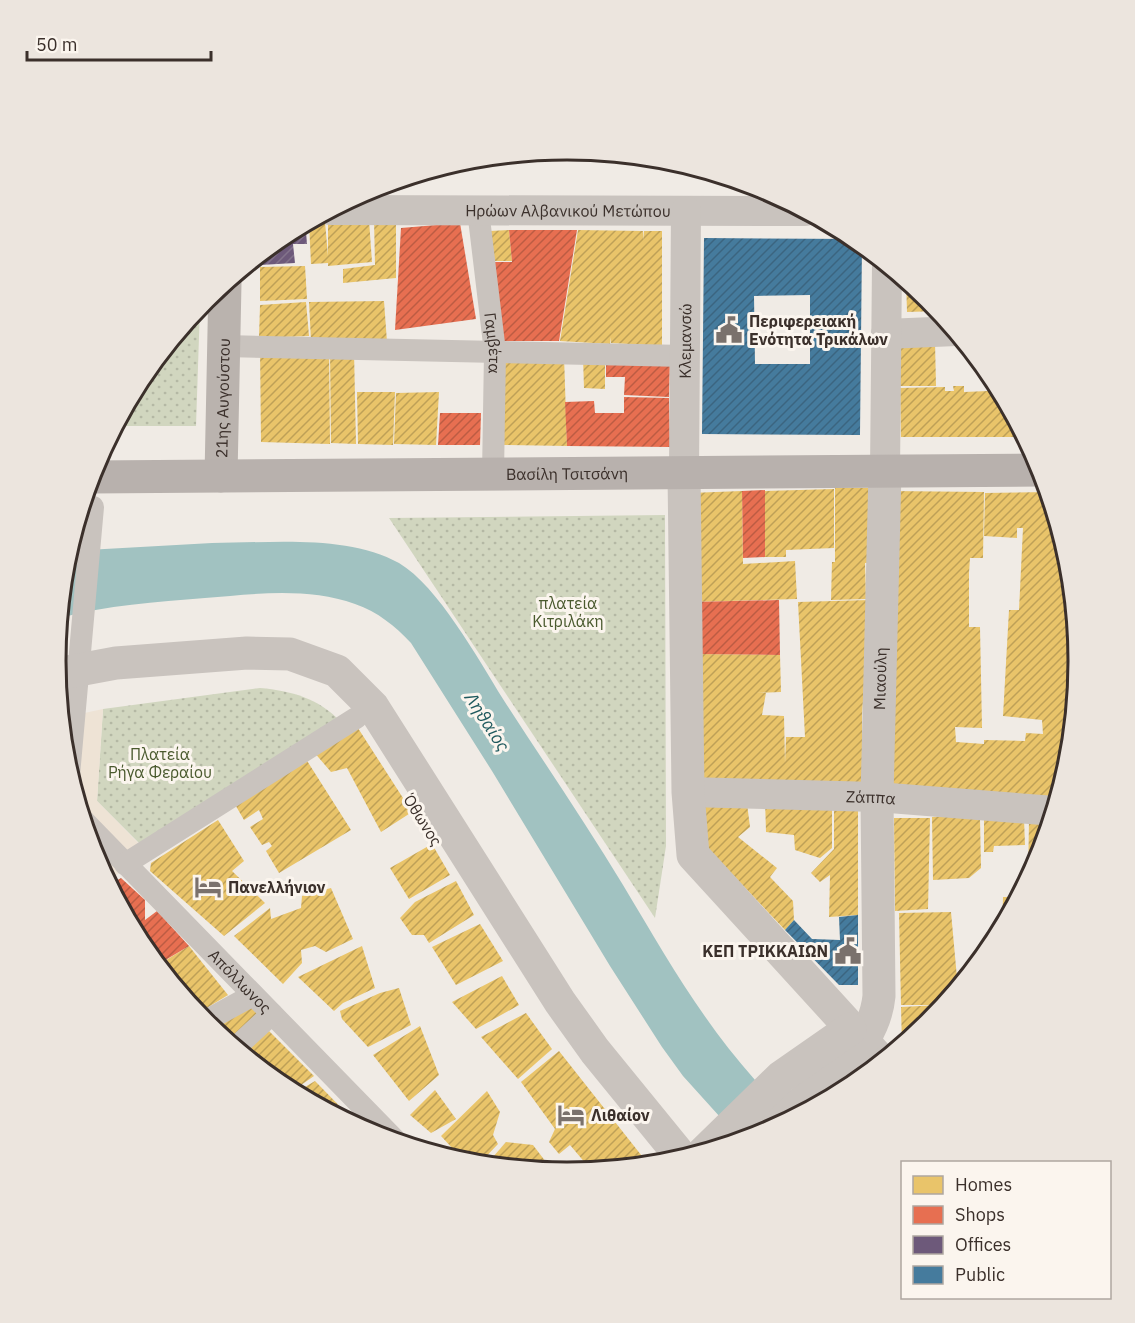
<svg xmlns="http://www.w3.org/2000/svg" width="1135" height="1323" font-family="'IBM Plex Sans',sans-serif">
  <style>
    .park { fill: url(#park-dots) }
    .plaza { fill: #eee3d5 }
    .water { fill: #a1c2c1 }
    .homes { fill: url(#homes-hatch) }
    .shops { fill: url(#shops-hatch) }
    .offices { fill: url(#offices-hatch) }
    .public { fill: url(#public-hatch); fill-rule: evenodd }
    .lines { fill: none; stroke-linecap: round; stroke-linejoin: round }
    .pedestrian { stroke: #c9c3be; stroke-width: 22 }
    .minor { stroke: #c9c3be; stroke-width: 30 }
    .tertiary { stroke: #c9c3be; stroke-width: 33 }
    .secondary { stroke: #bab3ae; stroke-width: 33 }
    .primary { stroke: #b8b1ad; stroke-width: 33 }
    .labels { text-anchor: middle; stroke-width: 6; stroke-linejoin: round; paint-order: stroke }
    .street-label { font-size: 16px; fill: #3b302b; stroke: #fbf5ee }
    .poi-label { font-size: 16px; font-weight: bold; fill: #3b302b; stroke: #fbf5ee; text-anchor: start }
    .park-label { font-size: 16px; fill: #4a5a2e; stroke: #fbf5ee }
    .water-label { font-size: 18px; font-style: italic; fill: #1f5a5e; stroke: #fbf5ee }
    .rim { fill: none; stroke: #3b302b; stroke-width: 3 }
  </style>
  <defs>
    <pattern id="park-dots" width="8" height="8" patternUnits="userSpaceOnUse" patternTransform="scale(1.5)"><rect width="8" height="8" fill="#d1d6bf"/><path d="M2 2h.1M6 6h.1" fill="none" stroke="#b4b8a4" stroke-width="1.8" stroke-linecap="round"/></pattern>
    <pattern id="homes-hatch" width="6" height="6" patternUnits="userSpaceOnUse" patternTransform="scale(1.5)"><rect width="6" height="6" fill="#e9c46a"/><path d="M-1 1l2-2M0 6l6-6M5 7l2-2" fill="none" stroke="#bea057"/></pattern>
    <pattern id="shops-hatch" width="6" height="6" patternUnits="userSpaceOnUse" patternTransform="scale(1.5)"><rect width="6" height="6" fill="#e76f51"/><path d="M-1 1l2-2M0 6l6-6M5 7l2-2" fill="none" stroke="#bc5c43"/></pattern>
    <pattern id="offices-hatch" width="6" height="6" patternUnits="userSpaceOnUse" patternTransform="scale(1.5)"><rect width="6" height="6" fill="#6d597a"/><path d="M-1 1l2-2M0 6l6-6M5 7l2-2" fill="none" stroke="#83738b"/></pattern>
    <pattern id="public-hatch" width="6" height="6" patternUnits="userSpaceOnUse" patternTransform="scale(1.5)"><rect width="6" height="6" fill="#457b9d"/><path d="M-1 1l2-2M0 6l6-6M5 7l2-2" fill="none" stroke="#3b6580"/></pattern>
  </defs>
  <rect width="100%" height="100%" fill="#f0ebe5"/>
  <g class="park">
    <polygon points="200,307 196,426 116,426 142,377"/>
    <polygon points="665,515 666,846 655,918 389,518"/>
    <path d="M 260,688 C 292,691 318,698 341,722 L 143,847 L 97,801 L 103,709 Z"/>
  </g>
  <polygon class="plaza" points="103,709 97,801 149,854 107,881 94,857 65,761 61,718"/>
  <path class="water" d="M 212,543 C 269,543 348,534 399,563 C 438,586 478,659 503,699 C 543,761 585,822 623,885 C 665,955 700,1018 755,1080 L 739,1138 L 683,1076 L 662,1047 L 610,966 L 492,771 L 411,643 C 395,626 378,612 355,604 C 307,587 254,594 205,598 C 156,602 107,605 60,618 L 69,551 Z"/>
  <g class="homes">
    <polygon points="374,219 396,220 396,278 343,283 343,269 375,265"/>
    <polygon points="369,220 372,262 328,266 328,263 311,264 309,223 325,222 328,256 328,222"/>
    <polygon points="509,230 512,261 492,261 490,231"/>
    <polygon points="578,230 643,231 643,240 644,231 662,231 662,346 611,343 611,337 610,344 560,341"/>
    <polygon points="305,266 307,299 260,301 260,267"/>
    <polygon points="906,280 930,300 939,311 907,312"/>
    <polygon points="384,301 387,342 311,341 309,302"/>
    <polygon points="306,302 309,336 259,338 260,305"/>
    <polygon points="935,342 936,386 900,386 899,343"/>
    <polygon points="260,348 329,350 330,444 261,442"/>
    <polygon points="330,350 354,351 356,444 331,443"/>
    <polygon points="502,356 564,356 567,446 502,445"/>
    <polygon points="583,357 605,357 605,389 584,388"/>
    <polygon points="987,370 1025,437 901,437 900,388 945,387 945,391 954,391 953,386 964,386 964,392 988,391"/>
    <polygon points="357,392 395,392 393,445 358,444"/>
    <polygon points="439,392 436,445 394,444 396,393"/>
    <polygon points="835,488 874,488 873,563 865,563 866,599 831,600 832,562 835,562"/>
    <polygon points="834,489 834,548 786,550 786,557 765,557 765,491"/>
    <polygon points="742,491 743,564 795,561 797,599 692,602 690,493"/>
    <polygon points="890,491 984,492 983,558 970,558 969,573 969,627 980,627 982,728 955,727 956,742 984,744 984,740 1025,741 1026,733 1043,734 1042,720 1003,716 1009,610 1019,610 1023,528 1017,528 1017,538 984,536 985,493 1049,492 1070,562 1079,661 1070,762 1059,797 884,788"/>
    <polygon points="870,600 862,715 862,785 699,778 696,654 780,655 781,692 756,693 766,693 762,715 784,716 785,763 786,737 805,737 798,602"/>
    <polygon points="356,725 412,812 381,832 347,768 331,772 313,751"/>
    <polygon points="304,756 351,830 279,873 266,851 272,846 269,842 262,845 250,827 263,819 259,810 244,820 233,801"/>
    <polygon points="699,793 746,796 750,827 738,837 777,868 770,877 793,901 794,920 785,930 700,840"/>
    <polygon points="765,799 832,803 832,848 820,858 795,850 794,835 766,832"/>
    <polygon points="858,802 858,915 829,917 830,875 820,882 811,873 834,849 834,803"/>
    <polygon points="945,816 980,819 981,868 969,878 933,880 932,817"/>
    <polygon points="894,818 930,818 928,909 895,911"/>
    <polygon points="984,819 1024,819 1025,845 994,846 993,852 984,852"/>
    <polygon points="218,820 244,861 232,871 265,903 224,936 150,871 151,863"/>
    <polygon points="1029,820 1052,820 1040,858 1028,881"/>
    <polygon points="432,844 450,875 409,899 390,868"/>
    <polygon points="456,881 474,915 429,943 424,935 412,935 400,918 415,902"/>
    <polygon points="331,888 353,939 326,952 315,946 301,950 302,963 283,984 234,936 270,908 271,919 301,908 302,896"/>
    <polygon points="1003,897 1020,897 1002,929"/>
    <polygon points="951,912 958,989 929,1024 902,1046 901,1007 940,1005 901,1005 899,913"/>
    <polygon points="480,924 503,961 456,985 432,947"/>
    <polygon points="189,946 228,995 197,1014 158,965"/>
    <polygon points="362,946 375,988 343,1003 334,1011 298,977"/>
    <polygon points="502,976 519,1005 476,1029 452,1002"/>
    <polygon points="399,988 411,1025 368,1047 342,1019 340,1011 380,993"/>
    <polygon points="248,1002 262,1018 231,1044 207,1025"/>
    <polygon points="526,1013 552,1049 518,1079 481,1037"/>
    <polygon points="420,1026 439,1075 409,1101 373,1055"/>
    <polygon points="265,1027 314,1076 291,1092 238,1050"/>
    <polygon points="559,1051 649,1165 592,1171 570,1145 559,1154 549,1142 555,1129 521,1082"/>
    <polygon points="315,1081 361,1128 361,1129 304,1099 305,1087"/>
    <polygon points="435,1090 456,1119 431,1133 410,1115"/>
    <polygon points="487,1091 500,1112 493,1135 498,1144 478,1165 467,1164 441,1136"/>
    <polygon points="506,1142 533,1145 552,1170 486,1165"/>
  </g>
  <g class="shops">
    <polygon points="460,223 476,319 395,330 401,228"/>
    <polygon points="509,230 577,230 559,341 500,341 493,262 512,262"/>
    <polygon points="606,357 670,357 669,397 624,395 625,377 606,377"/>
    <polygon points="624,397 669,398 670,447 567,446 565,402 594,401 595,413 624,413"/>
    <polygon points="440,413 481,413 480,445 438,445"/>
    <polygon points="765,490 765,557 743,558 742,491"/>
    <polygon points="779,600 780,655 694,654 692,602"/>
    <polygon points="121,878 145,900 145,920 157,911 189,946 157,965 142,946 109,885"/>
  </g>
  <polygon class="offices" points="306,232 307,244 293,244 295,263 260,265 260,255 283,236"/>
  <g class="public">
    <path d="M 704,238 L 856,239 L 862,244 L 860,435 L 702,434 ZM 810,295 L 810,364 L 755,364 L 754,296 Z"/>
    <polygon points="858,915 858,985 839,985 785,930 794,920 812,939 840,940 839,917"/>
  </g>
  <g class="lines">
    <g class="pedestrian">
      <path id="s1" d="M 478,210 L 495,352 L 493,474"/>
      <polyline points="224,346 685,356"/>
      <polyline points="69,775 93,507"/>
      <path id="s2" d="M 83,820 L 398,1143"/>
      <polyline points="125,864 356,718"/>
      <polyline points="204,1022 253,995"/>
      <polyline points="235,1048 272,1014"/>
    </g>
    <g class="minor">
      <path id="s3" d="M 330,210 L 805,211"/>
      <polyline points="886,334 956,331"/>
      <polyline points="885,471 887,264"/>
      <path id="s4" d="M 684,473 L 686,211"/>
      <path id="s5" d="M 688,792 L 877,797 L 1055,811"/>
    </g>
    <g class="tertiary">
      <polyline points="684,473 688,792 693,855 882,1062"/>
      <polyline points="57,674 116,663 247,653 290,654 337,671 373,707 560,1002 595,1051 683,1159"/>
      <path id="s6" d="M 756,1137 C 802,1100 873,1059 879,996 L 877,797 L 885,471"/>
      <polyline points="703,1153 781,1077 850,1029"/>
    </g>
    <path class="secondary" id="s7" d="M 221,476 L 225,283"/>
    <path class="primary" id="s8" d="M 91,477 L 1042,470"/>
  </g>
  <defs>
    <symbol id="civic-bare" viewBox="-9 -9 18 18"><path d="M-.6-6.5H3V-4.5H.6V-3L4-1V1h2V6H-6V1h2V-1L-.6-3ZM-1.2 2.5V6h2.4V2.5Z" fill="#7a716c" stroke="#fbf5ee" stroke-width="2.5" paint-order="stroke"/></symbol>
    <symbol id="hotel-bare" viewBox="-9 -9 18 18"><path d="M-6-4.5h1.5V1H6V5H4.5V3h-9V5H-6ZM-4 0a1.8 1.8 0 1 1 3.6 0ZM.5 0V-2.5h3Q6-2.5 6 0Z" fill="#7a716c" stroke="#fbf5ee" stroke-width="2.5" paint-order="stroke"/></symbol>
  </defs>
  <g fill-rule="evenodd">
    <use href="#civic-bare" x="710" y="311" width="38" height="38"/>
    <use href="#hotel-bare" x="189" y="868" width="38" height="38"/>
    <use href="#civic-bare" x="829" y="932" width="38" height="38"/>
    <use href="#hotel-bare" x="552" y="1096" width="38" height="38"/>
  </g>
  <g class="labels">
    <g class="street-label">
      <text dy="6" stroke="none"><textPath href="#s3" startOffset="238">Ηρώων Αλβανικού Μετώπου</textPath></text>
      <text dy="6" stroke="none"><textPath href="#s1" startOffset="134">Γαμβέτα</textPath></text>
      <text dy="6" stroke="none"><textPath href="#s4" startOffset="132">Κλεμανσώ</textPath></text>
      <text dy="6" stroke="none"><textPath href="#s7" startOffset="78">21ης Αυγούστου</textPath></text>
      <text dy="6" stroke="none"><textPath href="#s8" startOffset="476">Βασίλη Τσιτσάνη</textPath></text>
      <text dy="6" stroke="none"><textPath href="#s6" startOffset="510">Μιαούλη</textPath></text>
      <text dy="6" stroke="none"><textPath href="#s5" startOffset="183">Ζάππα</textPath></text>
      <text transform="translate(423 820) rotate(58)" y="6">Όθωνος</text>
      <text dy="6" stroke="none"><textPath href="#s2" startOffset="225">Απόλλωνος</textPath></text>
    </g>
    <g class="poi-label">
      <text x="749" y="327">Περιφερειακή<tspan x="749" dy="18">Ενότητα Τρικάλων</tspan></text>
      <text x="228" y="893">Πανελλήνιον</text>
      <text x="828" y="957" text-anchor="end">ΚΕΠ ΤΡΙΚΚΑΙΩΝ</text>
      <text x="591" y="1121">Λιθαίον</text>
    </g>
    <g class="park-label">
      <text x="568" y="609">πλατεία<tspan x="568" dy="18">Κιτριλάκη</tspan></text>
      <text x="160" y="760">Πλατεία<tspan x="160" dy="18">Ρήγα Φεραίου</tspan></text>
    </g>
    <g class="water-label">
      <text transform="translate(487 722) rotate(57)" y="6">Ληθαίος</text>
    </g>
  </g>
  <path d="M0 0H1135V1323H0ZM66 661a501 501 0 1 1 1002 0a501 501 0 1 1-1002 0Z" fill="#ece5de" fill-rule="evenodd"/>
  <path class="rim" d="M66 661a501 501 0 1 1 1002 0a501 501 0 1 1-1002 0Z"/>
  <rect x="901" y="1161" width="210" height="138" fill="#fbf5ee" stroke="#aea6a0" stroke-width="1.5"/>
  <rect x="913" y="1176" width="30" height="18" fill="#e9c46a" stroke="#aea6a0" stroke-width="1.5"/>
  <text x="955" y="1191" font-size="18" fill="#3b302b">Homes</text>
  <rect x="913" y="1206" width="30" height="18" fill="#e76f51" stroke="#aea6a0" stroke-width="1.5"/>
  <text x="955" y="1221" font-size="18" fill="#3b302b">Shops</text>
  <rect x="913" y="1236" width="30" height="18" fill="#6d597a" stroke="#aea6a0" stroke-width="1.5"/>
  <text x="955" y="1251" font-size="18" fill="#3b302b">Offices</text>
  <rect x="913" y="1266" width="30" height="18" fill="#457b9d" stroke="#aea6a0" stroke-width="1.5"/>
  <text x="955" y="1281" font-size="18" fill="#3b302b">Public</text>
  <path d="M27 51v9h184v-9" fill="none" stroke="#3b302b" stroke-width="3"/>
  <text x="36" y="51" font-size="18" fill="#3b302b" stroke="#fbf5ee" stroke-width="4.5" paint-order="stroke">50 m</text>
</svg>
